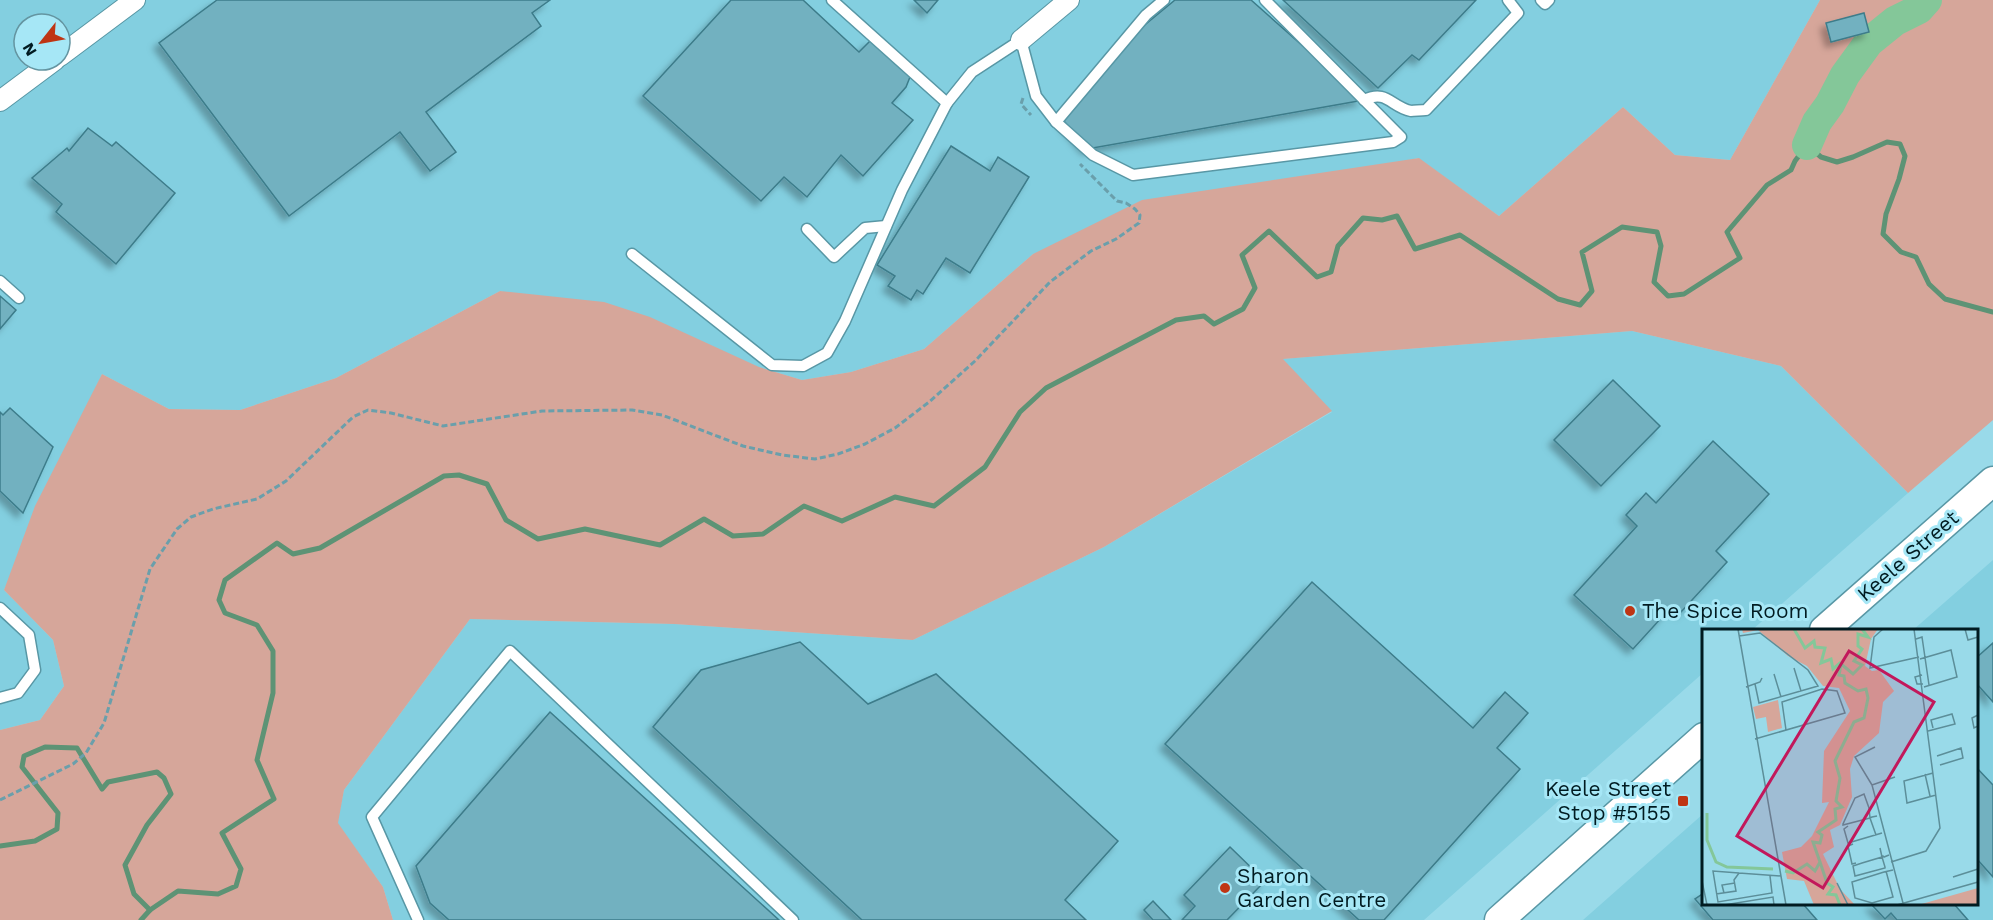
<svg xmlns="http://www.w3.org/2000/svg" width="1993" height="920" font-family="'Work Sans',sans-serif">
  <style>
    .built { fill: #83cfe0; fill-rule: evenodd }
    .green { fill: #d6a69a }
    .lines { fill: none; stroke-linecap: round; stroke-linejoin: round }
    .stream { stroke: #5d9375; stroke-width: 5 }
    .river { stroke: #84c799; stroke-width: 30 }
    .building { fill: #72b1c0; stroke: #3d7c8a; stroke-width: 1.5; filter: url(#shadow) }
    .lane-casing { stroke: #5897a5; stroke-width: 13 }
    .street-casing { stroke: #5897a5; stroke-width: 22 }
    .secondary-casing { stroke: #5897a5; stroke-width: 31 }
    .path { stroke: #6a9fab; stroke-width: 3; stroke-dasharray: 6 3; stroke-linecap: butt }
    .lane { stroke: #fff; stroke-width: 10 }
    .street { stroke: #fff; stroke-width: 20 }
    .secondary { stroke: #fff; stroke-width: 28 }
    .poi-dot { fill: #bf3514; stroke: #a6e7f6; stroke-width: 2 }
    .labels { text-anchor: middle; stroke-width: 6; stroke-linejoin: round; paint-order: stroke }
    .street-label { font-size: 21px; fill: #011b21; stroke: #a6e7f6 }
    .poi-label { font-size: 21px; fill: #011b21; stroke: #a6e7f6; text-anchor: start }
    .inset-river { fill: none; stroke: #84c799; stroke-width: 3 }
    .inset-road { fill: none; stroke: #5c8e99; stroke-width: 1.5 }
    .view { fill: #c2185b; fill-opacity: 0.15; stroke: #c2185b; stroke-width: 3 }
    .inset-edge { fill: none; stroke: #011b21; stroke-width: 3 }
  </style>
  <defs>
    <filter id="shadow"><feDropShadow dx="-5.5" dy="5.5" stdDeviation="3" flood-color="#0004"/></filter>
  </defs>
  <rect width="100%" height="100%" fill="#99dae9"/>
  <g class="built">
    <path d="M 0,0 L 1820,0 L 1730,160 L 1675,155 L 1623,107 L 1499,216 L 1418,158 L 1033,254 L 924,349 L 851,372 L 802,380 L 500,291 L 336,378 L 240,410 L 169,409 L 102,374 L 4,590 L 53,640 L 64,686 L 40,720 L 0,730 ZM 24,24 L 60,24 L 60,60 L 24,60 Z"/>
    <polygon points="1632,331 1781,366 1908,493 1752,630 1704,630 1703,673 1424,920 393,920 383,887 337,823 344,790 470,619 674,624 913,640 1104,547 1332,412 1282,359"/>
    <polygon points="1993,560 1993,920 1583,920 1703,814 1704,904 1976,904 1976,630 1913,630"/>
  </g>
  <polygon class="green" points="1820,0 1993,0 1993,420 1908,493 1781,366 1632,331 1283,359 1332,411 1104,547 913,640 674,624 470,619 344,790 338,823 383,887 393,920 0,920 0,730 40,720 64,686 53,640 4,590 35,506 102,374 169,409 240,410 336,378 500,291 604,302 650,317 759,367 802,380 851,372 924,349 1033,254 1142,200 1419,158 1499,216 1623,107 1675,155 1730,160"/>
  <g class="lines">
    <g class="stream">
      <polyline points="0,846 35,841 57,829 58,813 22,767 24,756 45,747 77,748 102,789 108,782 157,772 164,778 171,794 147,825 125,865 134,894 150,910"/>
      <polyline points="141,920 150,910 178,891 218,894 236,886 241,869 222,833 274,799 257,760 273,693 273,651 257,625 225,613 219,600 225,580 277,543 293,554 320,548 444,476 459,475 487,484 506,520 538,539 585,529 660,545 704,519 733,536 763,534 804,506 842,521 895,497 934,506 985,467 1020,412 1046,388 1176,320 1204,316 1214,324 1243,309 1255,288 1242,255 1269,231 1317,277 1331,272 1338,246 1363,218 1382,220 1397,216 1415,249 1460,235 1558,299 1580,305 1592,291 1582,252 1622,227 1657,232 1661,246 1654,282 1668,296 1684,294 1740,258 1727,232 1767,185 1791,170 1795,161 1807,145 1821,157 1837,162 1853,157 1887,142 1900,144 1905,156 1899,179 1886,214 1883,234 1901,252 1916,257 1929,284 1945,299 1993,312"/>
    </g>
    <polyline class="river" points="1807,145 1817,122 1830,104 1845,75 1869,42 1895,21 1919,9 1927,0"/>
  </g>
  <g class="building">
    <polygon points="217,0 550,0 532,13 541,26 426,112 456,152 430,171 400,132 289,216 159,43"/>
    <polygon points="731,0 803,0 859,52 871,40 910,77 906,87 892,103 913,120 863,176 841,155 807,197 784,177 761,201 643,96"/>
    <polygon points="914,0 938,0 927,13"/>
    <polygon points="1175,0 1251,0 1364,100 1087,149 1063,120 1135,33"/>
    <polygon points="1283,0 1476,0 1419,60 1412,55 1378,88"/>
    <polygon points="1864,13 1869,32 1831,42 1826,23"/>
    <polygon points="88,128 112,146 116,142 175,193 116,264 56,212 62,204 32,178 67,148 69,151"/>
    <polygon points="951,146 990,171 998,157 1029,177 970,273 946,258 923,294 917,290 911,300 888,286 895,276 877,265"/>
    <polygon points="0,296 16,310 0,329"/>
    <polygon points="1613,380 1660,426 1601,486 1554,440"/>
    <polygon points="10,408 53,447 23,513 0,491 0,412 3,415"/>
    <polygon points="1713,441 1769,494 1716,551 1727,562 1681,612 1673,605 1633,649 1574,595 1637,526 1626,515 1646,493 1656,503"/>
    <polygon points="1312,582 1473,728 1505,692 1528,713 1497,748 1520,769 1384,920 1359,920 1165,744"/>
    <polygon points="800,642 868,704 936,674 1118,841 1065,900 1086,920 862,920 653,727 701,670"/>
    <polygon points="1993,643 1993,702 1976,683 1976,658"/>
    <polygon points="550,712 779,920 449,920 430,903 416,866"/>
    <polygon points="1976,767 1993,785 1993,877 1976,858"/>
    <polygon points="1230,847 1265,881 1227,920 1182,920 1195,906 1184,895"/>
    <polygon points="1704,893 1704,904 1803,904 1817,920 1713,920 1695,899"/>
    <polygon points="1153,901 1171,920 1153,920 1144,910"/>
    <polygon points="1871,904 1954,904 1968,920 1897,920 1891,913 1885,919"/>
  </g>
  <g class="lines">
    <defs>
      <g id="lane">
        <polyline points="832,0 947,103 972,72 1021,40 1036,96 1056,122"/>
        <polyline points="1164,0 1146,15 1056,122 1093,155 1133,175 1393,142 1401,137 1265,0"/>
        <polyline points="1541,0 1545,4 1549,0"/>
        <path d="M 1364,100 C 1387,89 1391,107 1411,111 C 1415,111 1421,110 1426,110 L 1518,13 L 1508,0"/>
        <polyline points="807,229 834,257 865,228 886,226"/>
        <polyline points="632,254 772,365 803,366 827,353 845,321 902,190 947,103"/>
        <polyline points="0,281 19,298"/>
        <polyline points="0,608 29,635 35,670 18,693 0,698"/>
        <polyline points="418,920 372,817 510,651 793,920"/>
      </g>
      <g id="street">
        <polyline points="1021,40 1069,0"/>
        <polyline points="60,56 135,0"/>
        <polyline points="0,101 55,60"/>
      </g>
      <g id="secondary">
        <polyline points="1824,630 1993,481"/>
        <polyline points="1499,920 1704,737"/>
      </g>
    </defs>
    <use href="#lane" class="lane-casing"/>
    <use href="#street" class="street-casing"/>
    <use href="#secondary" class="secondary-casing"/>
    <g class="path">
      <polyline points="1023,98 1021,104 1031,115"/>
      <polyline points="0,800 73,764 86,753 104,723 150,569 177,529 191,517 213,509 257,499 286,481 353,417 368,410 391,413 443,426 542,411 632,410 662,415 743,446 782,455 815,459 838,454 865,444 895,428 929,402 975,361 1050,282 1091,251 1116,239 1139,223 1140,215 1135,209 1126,203 1117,201 1080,164"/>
    </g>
    <use href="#lane" class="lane"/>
    <use href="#street" class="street"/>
    <use href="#secondary" class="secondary"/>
  </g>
  <g class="poi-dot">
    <circle cx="1630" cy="611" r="6"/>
    <rect x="1677" y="795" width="12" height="12" rx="3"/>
    <circle cx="1225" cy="888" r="6"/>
  </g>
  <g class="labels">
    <g class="street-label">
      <text transform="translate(1908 556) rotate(-41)" y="7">Keele Street</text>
    </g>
    <g class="poi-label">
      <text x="1642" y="618">The Spice Room</text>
      <text x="1671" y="796" text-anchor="end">Keele Street<tspan x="1671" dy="24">Stop #5155</tspan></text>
      <text x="1237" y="883">Sharon<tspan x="1237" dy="24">Garden Centre</tspan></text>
    </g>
  </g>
  <g transform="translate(1702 629)">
    <rect width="276" height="276" fill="#99dae9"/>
    <path d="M 40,0 L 176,0 L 169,10 L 163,37 L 170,42 L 177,41 L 192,62 L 181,73 L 177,104 L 152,127 L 148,140 L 150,168 L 138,196 L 128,201 L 132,218 L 121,225 L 138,260 L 153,276 L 112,276 L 102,252 L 85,250 L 80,223 L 99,218 L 110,207 L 127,173 L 120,174 L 122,122 L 148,82 L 137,59 L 121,57 L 105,37 L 86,27 L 56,1 L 41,4 ZM 76,71 L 80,99 L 66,103 L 64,88 L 54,90 L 51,78 ZM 276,259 L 276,276 L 216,276 Z" fill="#d6a69a"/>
    <path class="inset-river" d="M 92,0 L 103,19 L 112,12 L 113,18 L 123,19 L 119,34 L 129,30 L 131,40 L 138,34 L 151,45 L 160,36 L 152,32 L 160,20 L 156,17 L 156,5 L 166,8 L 160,0M 5,184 L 5,211 L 14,233 L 25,238 L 71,240M 118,233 L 125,254 L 131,258 L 126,265 L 134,266 L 138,276M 83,242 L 91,244 L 105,235 L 113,242 L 118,233 L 111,213 L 118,214 L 120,206 L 116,203 L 134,191 L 133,180 L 140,178 L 134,172 L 138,149 L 133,132 L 152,93 L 162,89 L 166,69 L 164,60 L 156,62 L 143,54 L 142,47 L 137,46 L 139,36"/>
    <path class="inset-road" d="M 36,0 L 84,276M 181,0 L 172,8 L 168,39 L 217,28M 263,0 L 266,11 L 276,8M 37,7 L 58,4 L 106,41 L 116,57 L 57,74 L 53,55M 214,10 L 220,8 L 227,56M 218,30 L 249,21 L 255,48 L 222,58M 92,39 L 99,62M 72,45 L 79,68M 220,46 L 213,48 L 215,55 L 221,55M 44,58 L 58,53 L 60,49M 276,86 L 270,89 L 272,99 L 276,97M 226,102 L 253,95 L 250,85 L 229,91 L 231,99M 53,110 L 143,84 L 135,62 L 120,60 L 80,73 L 84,101M 235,127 L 259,119 L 261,129 L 238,136M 231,144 L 202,152 L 205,174 L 234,166M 223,145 L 228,167M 193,148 L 170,156 L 201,274M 170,156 L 153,128 L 173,118M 146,197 L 142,200 L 146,214 L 180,204M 174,206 L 168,189 L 167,179 L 162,165 L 153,169 L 141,195 L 141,196 L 168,189 L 170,188 L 175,187M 151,215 L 146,217 L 150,235 L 154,234M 178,219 L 180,228 L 183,238 L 183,239 L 153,247 L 151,237 L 160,234 L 180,228 L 181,227 L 182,228 L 187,226M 189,233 L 224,222 L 238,199 L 212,0M 184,242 L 191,268 L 170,274 L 153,269 L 150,253 L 182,243 L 191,241M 37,244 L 11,242 L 16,273 L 70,264 L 68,247M 251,248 L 276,240M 0,252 L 5,276M 135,254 L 146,276M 22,264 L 20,256 L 33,254M 14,265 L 34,262 L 32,251 L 37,244 L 79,247M 22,276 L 71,268 L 72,276M 195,276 L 276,253"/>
    <path class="view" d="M 147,22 L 232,73 L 121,259 L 35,207 Z"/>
    <rect width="276" height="276" class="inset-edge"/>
  </g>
  <g transform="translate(42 42) rotate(239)"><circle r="28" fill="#a6e7f6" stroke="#6495a1" stroke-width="1.5"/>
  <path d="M0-4.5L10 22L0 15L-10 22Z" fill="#bf3514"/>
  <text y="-9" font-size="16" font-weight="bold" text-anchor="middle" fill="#011b21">N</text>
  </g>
</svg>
